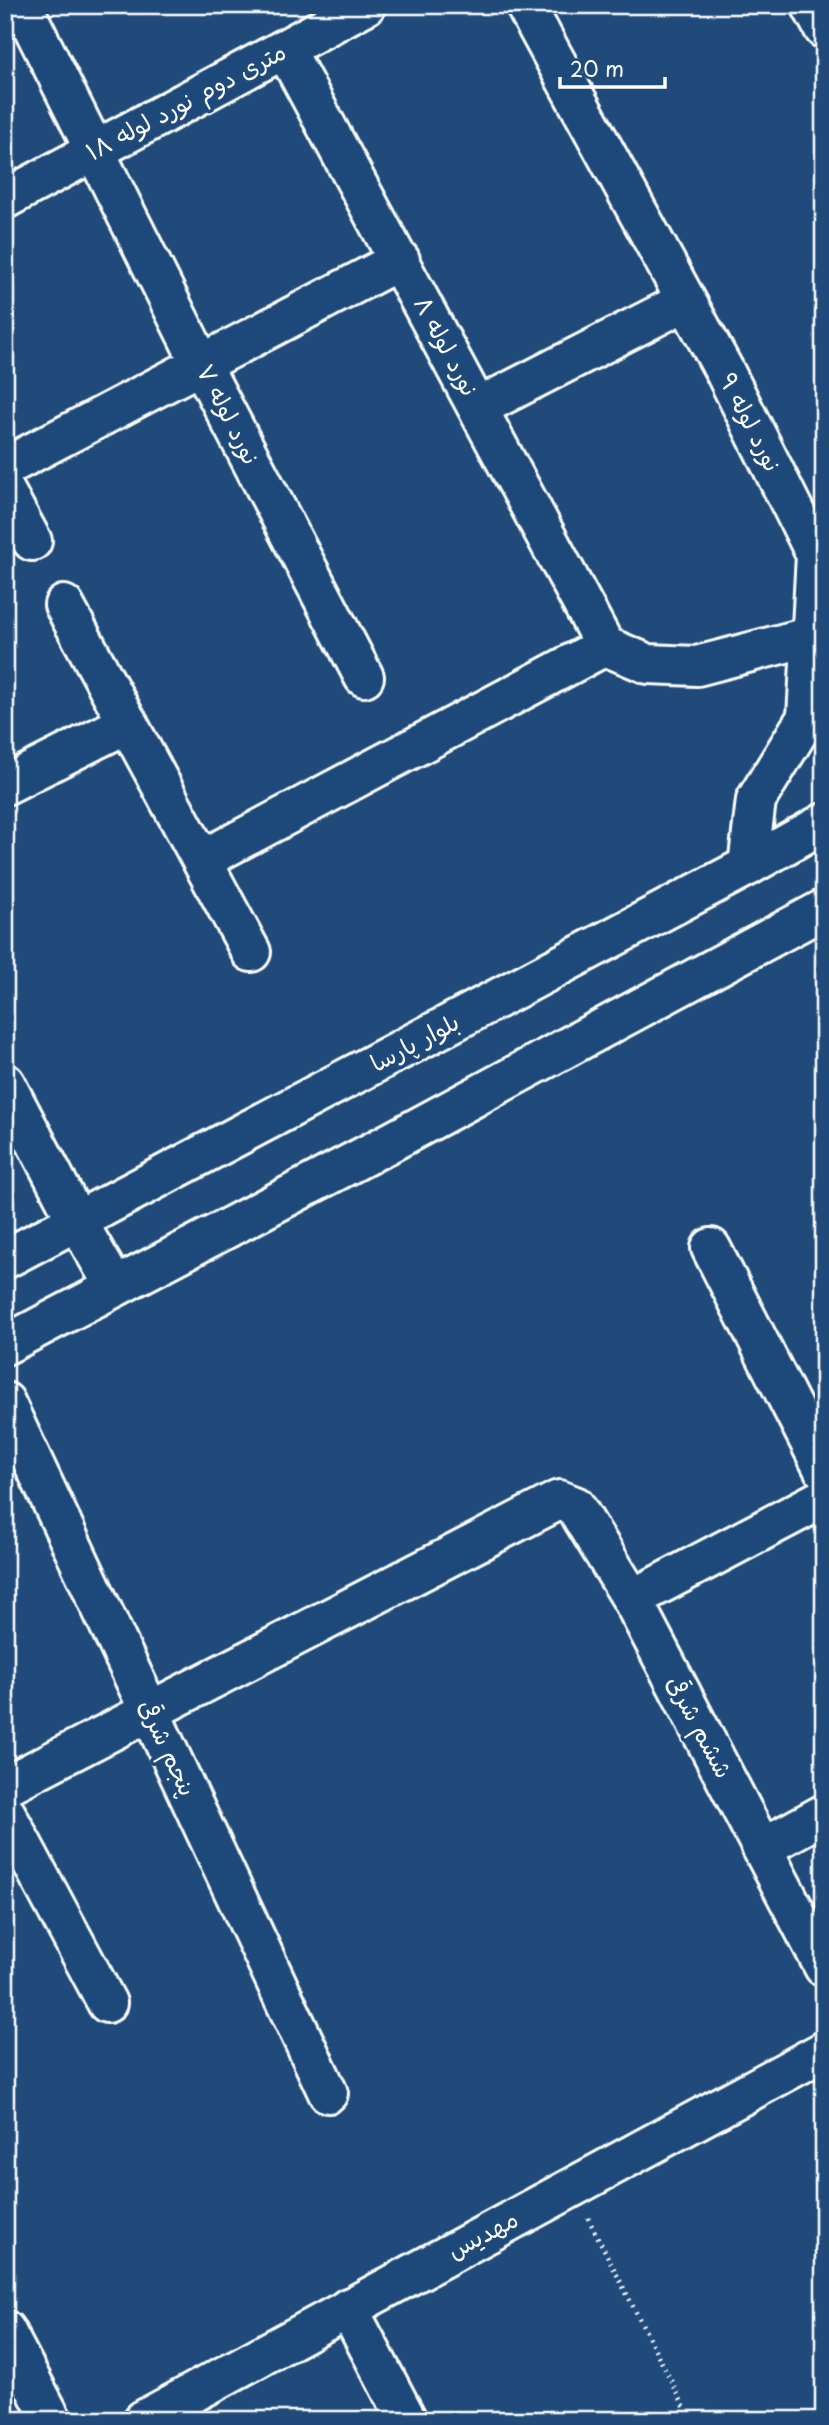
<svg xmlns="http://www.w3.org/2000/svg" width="829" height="2425" font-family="'Playpen Sans','Playpen Sans Arabic',sans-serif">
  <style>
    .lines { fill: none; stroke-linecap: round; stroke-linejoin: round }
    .minor-casing { stroke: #fff; stroke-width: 44 }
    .path { stroke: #fff; stroke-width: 4.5; stroke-dasharray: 2 5; stroke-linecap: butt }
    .minor { stroke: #1f4a7a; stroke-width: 38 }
    .labels { text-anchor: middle; stroke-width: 7; stroke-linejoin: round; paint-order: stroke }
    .street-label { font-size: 24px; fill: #fff; stroke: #1f4a7a }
  </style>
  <rect width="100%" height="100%" fill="#1f4a7a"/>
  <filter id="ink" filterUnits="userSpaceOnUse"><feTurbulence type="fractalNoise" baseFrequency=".0143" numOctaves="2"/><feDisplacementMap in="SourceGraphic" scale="14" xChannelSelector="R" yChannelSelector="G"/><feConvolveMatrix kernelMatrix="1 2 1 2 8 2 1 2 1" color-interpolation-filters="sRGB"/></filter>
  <g filter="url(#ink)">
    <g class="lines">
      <defs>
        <g id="minor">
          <polyline points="22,5 201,364 364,677"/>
          <polyline points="525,5 725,372 816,555 807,717 756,800 748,866"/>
          <polyline points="811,5 824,29"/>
          <polyline points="285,49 605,646"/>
          <polyline points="5,199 366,5"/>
          <polyline points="479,407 686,301"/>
          <polyline points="5,467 400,260"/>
          <polyline points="5,491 32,541"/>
          <polyline points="64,605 251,952"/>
          <polyline points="605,646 648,664 697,666 812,636"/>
          <polyline points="5,785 128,723"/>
          <polyline points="202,860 605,646"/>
          <polyline points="5,1083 77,1221 115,1287"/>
          <polyline points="711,1248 824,1470"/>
          <polyline points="5,1259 748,866 824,823"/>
          <polyline points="5,1345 378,1149 824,909"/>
          <polyline points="5,1402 328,2093"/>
          <polyline points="632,1599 824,1498"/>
          <polyline points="5,1786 559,1500 575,1506 632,1599 824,1967"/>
          <polyline points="5,1812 107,2003"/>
          <polyline points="762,1848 824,1814"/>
          <polyline points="348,2308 407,2420"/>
          <polyline points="5,2330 52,2420"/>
          <polyline points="143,2420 824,2051"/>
        </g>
      </defs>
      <use href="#minor" class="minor-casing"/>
      <polyline class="path" points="588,2218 691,2420"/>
      <use href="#minor" class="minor"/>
    </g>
  </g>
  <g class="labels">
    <g class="street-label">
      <text transform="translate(186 102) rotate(-28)" y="8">۱۸ متری دوم نورد لوله</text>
      <text transform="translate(446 347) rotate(62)" y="8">۸ نورد لوله</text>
      <text transform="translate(228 415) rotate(63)" y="8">۷ نورد لوله</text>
      <text transform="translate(750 423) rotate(63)" y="8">۹ نورد لوله</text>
      <text transform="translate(415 1043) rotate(-28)" y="8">بلوار پارسا</text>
      <text transform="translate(699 1727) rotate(62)" y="8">ششم شرقی</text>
      <text transform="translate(167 1748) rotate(65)" y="8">پنجم شرقی</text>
      <text transform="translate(483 2235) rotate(-28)" y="8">مهدیس</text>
    </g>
  </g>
  <rect width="829" height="2425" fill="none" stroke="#1f4a7a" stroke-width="28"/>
  <rect x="14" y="14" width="801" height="2397" fill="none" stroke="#fff" stroke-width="2.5" filter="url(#ink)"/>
  <path d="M560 77v10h105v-10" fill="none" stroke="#ffffff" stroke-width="3.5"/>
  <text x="570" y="77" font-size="21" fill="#ffffff" stroke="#1f4a7a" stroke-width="5" paint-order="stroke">20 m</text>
</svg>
